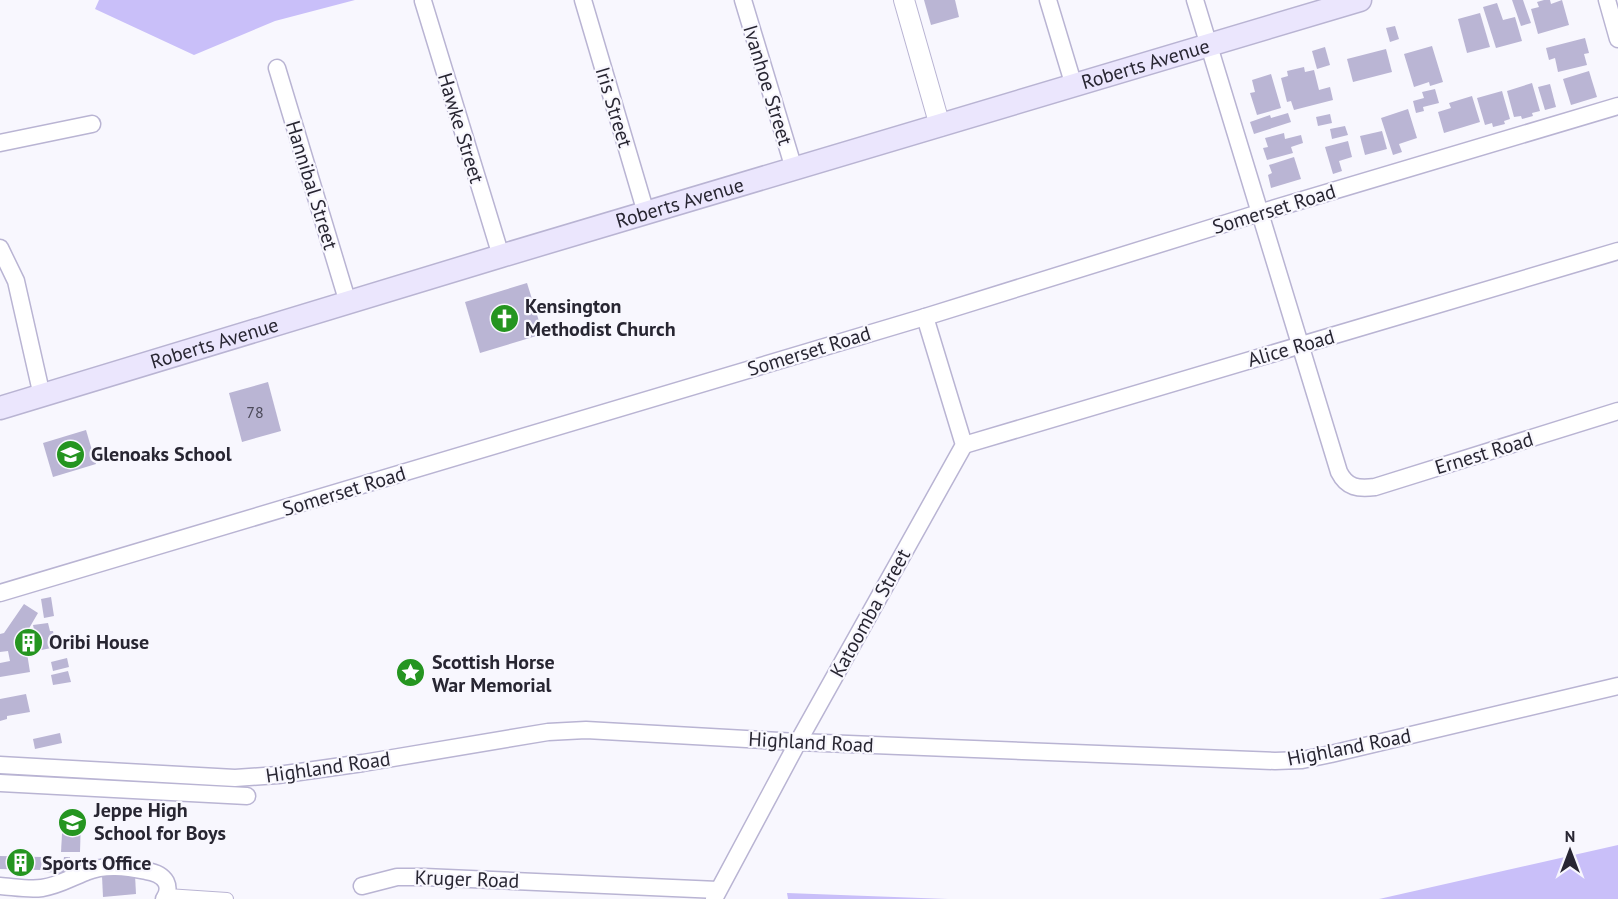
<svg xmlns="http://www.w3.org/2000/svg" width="1618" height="899" font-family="'PT Sans',sans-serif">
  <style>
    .green { fill: #c9bff9 }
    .building { fill: #bab5d4 }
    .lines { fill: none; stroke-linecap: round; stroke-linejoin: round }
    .pedestrian-casing { stroke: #b9b4d3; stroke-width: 14 }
    .minor-casing { stroke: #b9b4d3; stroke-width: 19 }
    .tertiary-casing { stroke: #b9b4d3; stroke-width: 22 }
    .secondary-casing { stroke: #b9b4d3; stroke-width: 25 }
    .pedestrian { stroke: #fff; stroke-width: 12 }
    .minor { stroke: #fff; stroke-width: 16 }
    .tertiary { stroke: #fff; stroke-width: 20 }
    .secondary { stroke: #ebe6fd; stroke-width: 22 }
    .labels { text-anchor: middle; stroke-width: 4.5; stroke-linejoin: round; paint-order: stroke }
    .number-label { font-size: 16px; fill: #4c4a5a }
    .street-label { font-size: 20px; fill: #282632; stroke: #f8f7fe }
    .poi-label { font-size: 20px; font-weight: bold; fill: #282632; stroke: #f8f7fe; text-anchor: start }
  </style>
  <rect width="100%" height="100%" fill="#f8f7fe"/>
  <g class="green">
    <polygon points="99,0 355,0 275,21 194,55 95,9"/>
    <polygon points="1618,845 1618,899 1379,899"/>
    <polygon points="787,893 948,899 788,899"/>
  </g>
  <g class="building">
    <polygon points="924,0 955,0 959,17 931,25"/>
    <polygon points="1512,0 1523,0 1531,23 1521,26"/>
    <polygon points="1544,0 1550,0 1551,4 1562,0 1569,25 1538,34 1531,9 1539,7 1537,2"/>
    <polygon points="1497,3 1503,20 1515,17 1522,41 1496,48 1483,7"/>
    <polygon points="1480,13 1490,47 1467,53 1458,19"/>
    <polygon points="1395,26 1399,39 1390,42 1386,28"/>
    <polygon points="1585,38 1589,53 1584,54 1587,65 1558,72 1555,58 1549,60 1546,48"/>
    <polygon points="1432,46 1443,82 1430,86 1429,82 1414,87 1404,54"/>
    <polygon points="1325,47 1330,65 1317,69 1312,51"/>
    <polygon points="1386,49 1392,72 1353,82 1347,59"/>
    <polygon points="1304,67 1305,72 1314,70 1319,90 1330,87 1333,100 1294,110 1291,101 1287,102 1281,78 1288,76 1287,71"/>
    <polygon points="1589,71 1597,97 1571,105 1563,79"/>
    <polygon points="1271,74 1281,108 1257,115 1250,93 1255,92 1252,80"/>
    <polygon points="1532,83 1540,111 1532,113 1533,116 1522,119 1521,116 1514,117 1507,91"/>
    <polygon points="1550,84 1556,107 1545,110 1538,87"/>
    <polygon points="1435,89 1439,103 1423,107 1424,111 1416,113 1413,101 1424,98 1422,92"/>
    <polygon points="1502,91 1510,119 1504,121 1505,124 1493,127 1492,123 1485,125 1477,98"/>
    <polygon points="1472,96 1480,122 1444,133 1438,112 1451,108 1449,103"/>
    <polygon points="1408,109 1417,138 1399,144 1402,152 1393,155 1381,118"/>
    <polygon points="1288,113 1291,122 1254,134 1250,122 1270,115 1271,118"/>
    <polygon points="1330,114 1332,123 1318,126 1316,117"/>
    <polygon points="1345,126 1348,135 1332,139 1330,129"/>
    <polygon points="1382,131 1387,149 1365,155 1360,136"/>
    <polygon points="1284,133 1285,139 1301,135 1303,143 1291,147 1293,153 1267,160 1263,148 1268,147 1265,138"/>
    <polygon points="1348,141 1352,157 1339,161 1342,171 1333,174 1325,147"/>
    <polygon points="1294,157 1301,179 1271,188 1268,175 1272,173 1269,165"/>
    <polygon points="527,283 543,334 480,353 465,302"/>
    <polygon points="268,382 281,431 242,442 229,393"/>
    <polygon points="86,430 96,464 53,477 43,443"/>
    <polygon points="51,597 54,616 44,618 41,599"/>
    <polygon points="24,604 38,613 24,637 35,634 33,625 48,623 50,631 53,631 56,647 27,653 30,672 0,677 0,663 10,661 8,651 0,652 0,634 4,633"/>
    <polygon points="67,658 69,667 53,671 51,662"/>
    <polygon points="68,671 71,682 53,685 51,675"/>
    <polygon points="26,694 30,712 7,716 7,719 0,721 0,699"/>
    <polygon points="60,733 62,743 35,749 33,739"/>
    <polygon points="63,816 81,817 80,852 61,852"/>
    <polygon points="0,856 42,857 41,870 0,869"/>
    <polygon points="64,857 70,857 69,873 43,872 44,863 63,864"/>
    <polygon points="135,875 136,894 103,897 102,876"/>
  </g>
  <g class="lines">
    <defs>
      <polyline id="pedestrian" points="167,895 227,899"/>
      <g id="minor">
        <polyline points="583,0 646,213"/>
        <polyline points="743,0 794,169"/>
        <polyline points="1048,0 1074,86"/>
        <path d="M 1195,0 L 1339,472 C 1347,488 1358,489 1375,487 L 1618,411"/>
        <polyline points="1607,0 1618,39"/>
        <polyline points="423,1 501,256"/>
        <polyline points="277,68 348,303"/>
        <polyline points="0,143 92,124"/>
        <polyline points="0,248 16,281 42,396"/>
        <polyline points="964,445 1618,251"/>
        <polyline points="0,593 925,317 1259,213 1618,106"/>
        <polyline points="0,765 235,778 278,775 363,763 548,732 586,730 798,742 1275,761 1302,760 1331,754 1618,686"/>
        <polyline points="0,783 247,796"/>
        <path d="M 0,886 C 14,887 29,890 42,888 C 60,885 70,878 86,872 C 105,864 126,867 146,871 C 153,872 162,875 166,882 C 169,888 167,895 164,899"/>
        <polyline points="362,886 397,877 424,877 718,890"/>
        <polyline points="714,899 798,742 964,445 925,317"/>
      </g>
      <polyline id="tertiary" points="904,0 940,126"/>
      <g id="secondary">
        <path id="s1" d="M 0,408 L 501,256 L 1360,0"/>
      </g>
    </defs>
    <use href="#pedestrian" class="pedestrian-casing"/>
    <use href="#minor" class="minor-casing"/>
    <use href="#tertiary" class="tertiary-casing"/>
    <use href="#secondary" class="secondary-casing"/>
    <use href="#pedestrian" class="pedestrian"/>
    <use href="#minor" class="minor"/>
    <use href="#tertiary" class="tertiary"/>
    <use href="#secondary" class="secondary"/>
  </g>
  <defs>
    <symbol id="church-disc" viewBox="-11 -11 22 22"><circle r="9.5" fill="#259520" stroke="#f8f7fe"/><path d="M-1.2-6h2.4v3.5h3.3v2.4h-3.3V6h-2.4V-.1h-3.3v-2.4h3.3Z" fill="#fff"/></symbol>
    <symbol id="school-disc" viewBox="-11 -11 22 22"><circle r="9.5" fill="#259520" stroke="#f8f7fe"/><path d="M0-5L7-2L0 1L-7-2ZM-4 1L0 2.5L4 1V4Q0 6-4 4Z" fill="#fff"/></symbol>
    <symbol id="building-disc" viewBox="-11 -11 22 22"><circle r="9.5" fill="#259520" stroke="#f8f7fe"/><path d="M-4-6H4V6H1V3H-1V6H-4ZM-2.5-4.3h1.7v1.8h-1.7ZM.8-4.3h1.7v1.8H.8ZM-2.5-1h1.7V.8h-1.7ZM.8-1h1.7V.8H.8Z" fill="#fff"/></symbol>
    <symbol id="sight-disc" viewBox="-11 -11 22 22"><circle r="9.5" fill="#259520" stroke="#f8f7fe"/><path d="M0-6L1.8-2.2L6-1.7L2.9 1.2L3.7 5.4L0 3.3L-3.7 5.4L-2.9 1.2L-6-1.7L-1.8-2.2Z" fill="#fff"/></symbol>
  </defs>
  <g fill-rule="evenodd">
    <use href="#church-disc" x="488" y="302" width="33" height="33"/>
    <use href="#school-disc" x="54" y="438" width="33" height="33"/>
    <use href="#building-disc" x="12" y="626" width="33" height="33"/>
    <use href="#sight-disc" x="394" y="656" width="33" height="33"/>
    <use href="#school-disc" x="56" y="806" width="33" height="33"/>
    <use href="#building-disc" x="4" y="846" width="33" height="33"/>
  </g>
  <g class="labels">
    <g class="number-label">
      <text x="255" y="418">78</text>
    </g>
    <g class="street-label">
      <text dy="7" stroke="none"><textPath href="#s1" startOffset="1196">Roberts Avenue</textPath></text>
      <text transform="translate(768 85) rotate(73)" y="7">Ivanhoe Street</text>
      <text transform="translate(614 107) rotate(73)" y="7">Iris Street</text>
      <text transform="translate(461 128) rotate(73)" y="7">Hawke Street</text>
      <text transform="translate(312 185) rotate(73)" y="7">Hannibal Street</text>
      <text dy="7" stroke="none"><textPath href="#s1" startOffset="710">Roberts Avenue</textPath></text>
      <text transform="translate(1274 209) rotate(-17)" y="7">Somerset Road</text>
      <text dy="7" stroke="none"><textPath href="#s1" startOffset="224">Roberts Avenue</textPath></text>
      <text transform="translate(1291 348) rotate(-16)" y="7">Alice Road</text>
      <text transform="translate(809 351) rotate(-17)" y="7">Somerset Road</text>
      <text transform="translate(1484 453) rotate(-17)" y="7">Ernest Road</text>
      <text transform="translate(344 491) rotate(-17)" y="7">Somerset Road</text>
      <text transform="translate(870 613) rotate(-61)" y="7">Katoomba Street</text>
      <text transform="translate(811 742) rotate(3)" y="7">Highland Road</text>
      <text transform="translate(1349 747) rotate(-11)" y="7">Highland Road</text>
      <text transform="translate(328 767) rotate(-8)" y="7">Highland Road</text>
      <text transform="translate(467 879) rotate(2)" y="7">Kruger Road</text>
    </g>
    <g class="poi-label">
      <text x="525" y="313">Kensington<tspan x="525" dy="23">Methodist Church</tspan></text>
      <text x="91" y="461">Glenoaks School</text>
      <text x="49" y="649">Oribi House</text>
      <text x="432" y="669">Scottish Horse<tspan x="432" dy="23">War Memorial</tspan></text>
      <text x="94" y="817">Jeppe High<tspan x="94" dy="23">School for Boys</tspan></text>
      <text x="42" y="870">Sports Office</text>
    </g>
  </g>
  <g transform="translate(1570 851)" stroke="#f8f7fe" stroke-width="4.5" paint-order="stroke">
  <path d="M0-4.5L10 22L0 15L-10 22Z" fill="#282632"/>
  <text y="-9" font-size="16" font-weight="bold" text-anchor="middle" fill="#282632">N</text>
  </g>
</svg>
